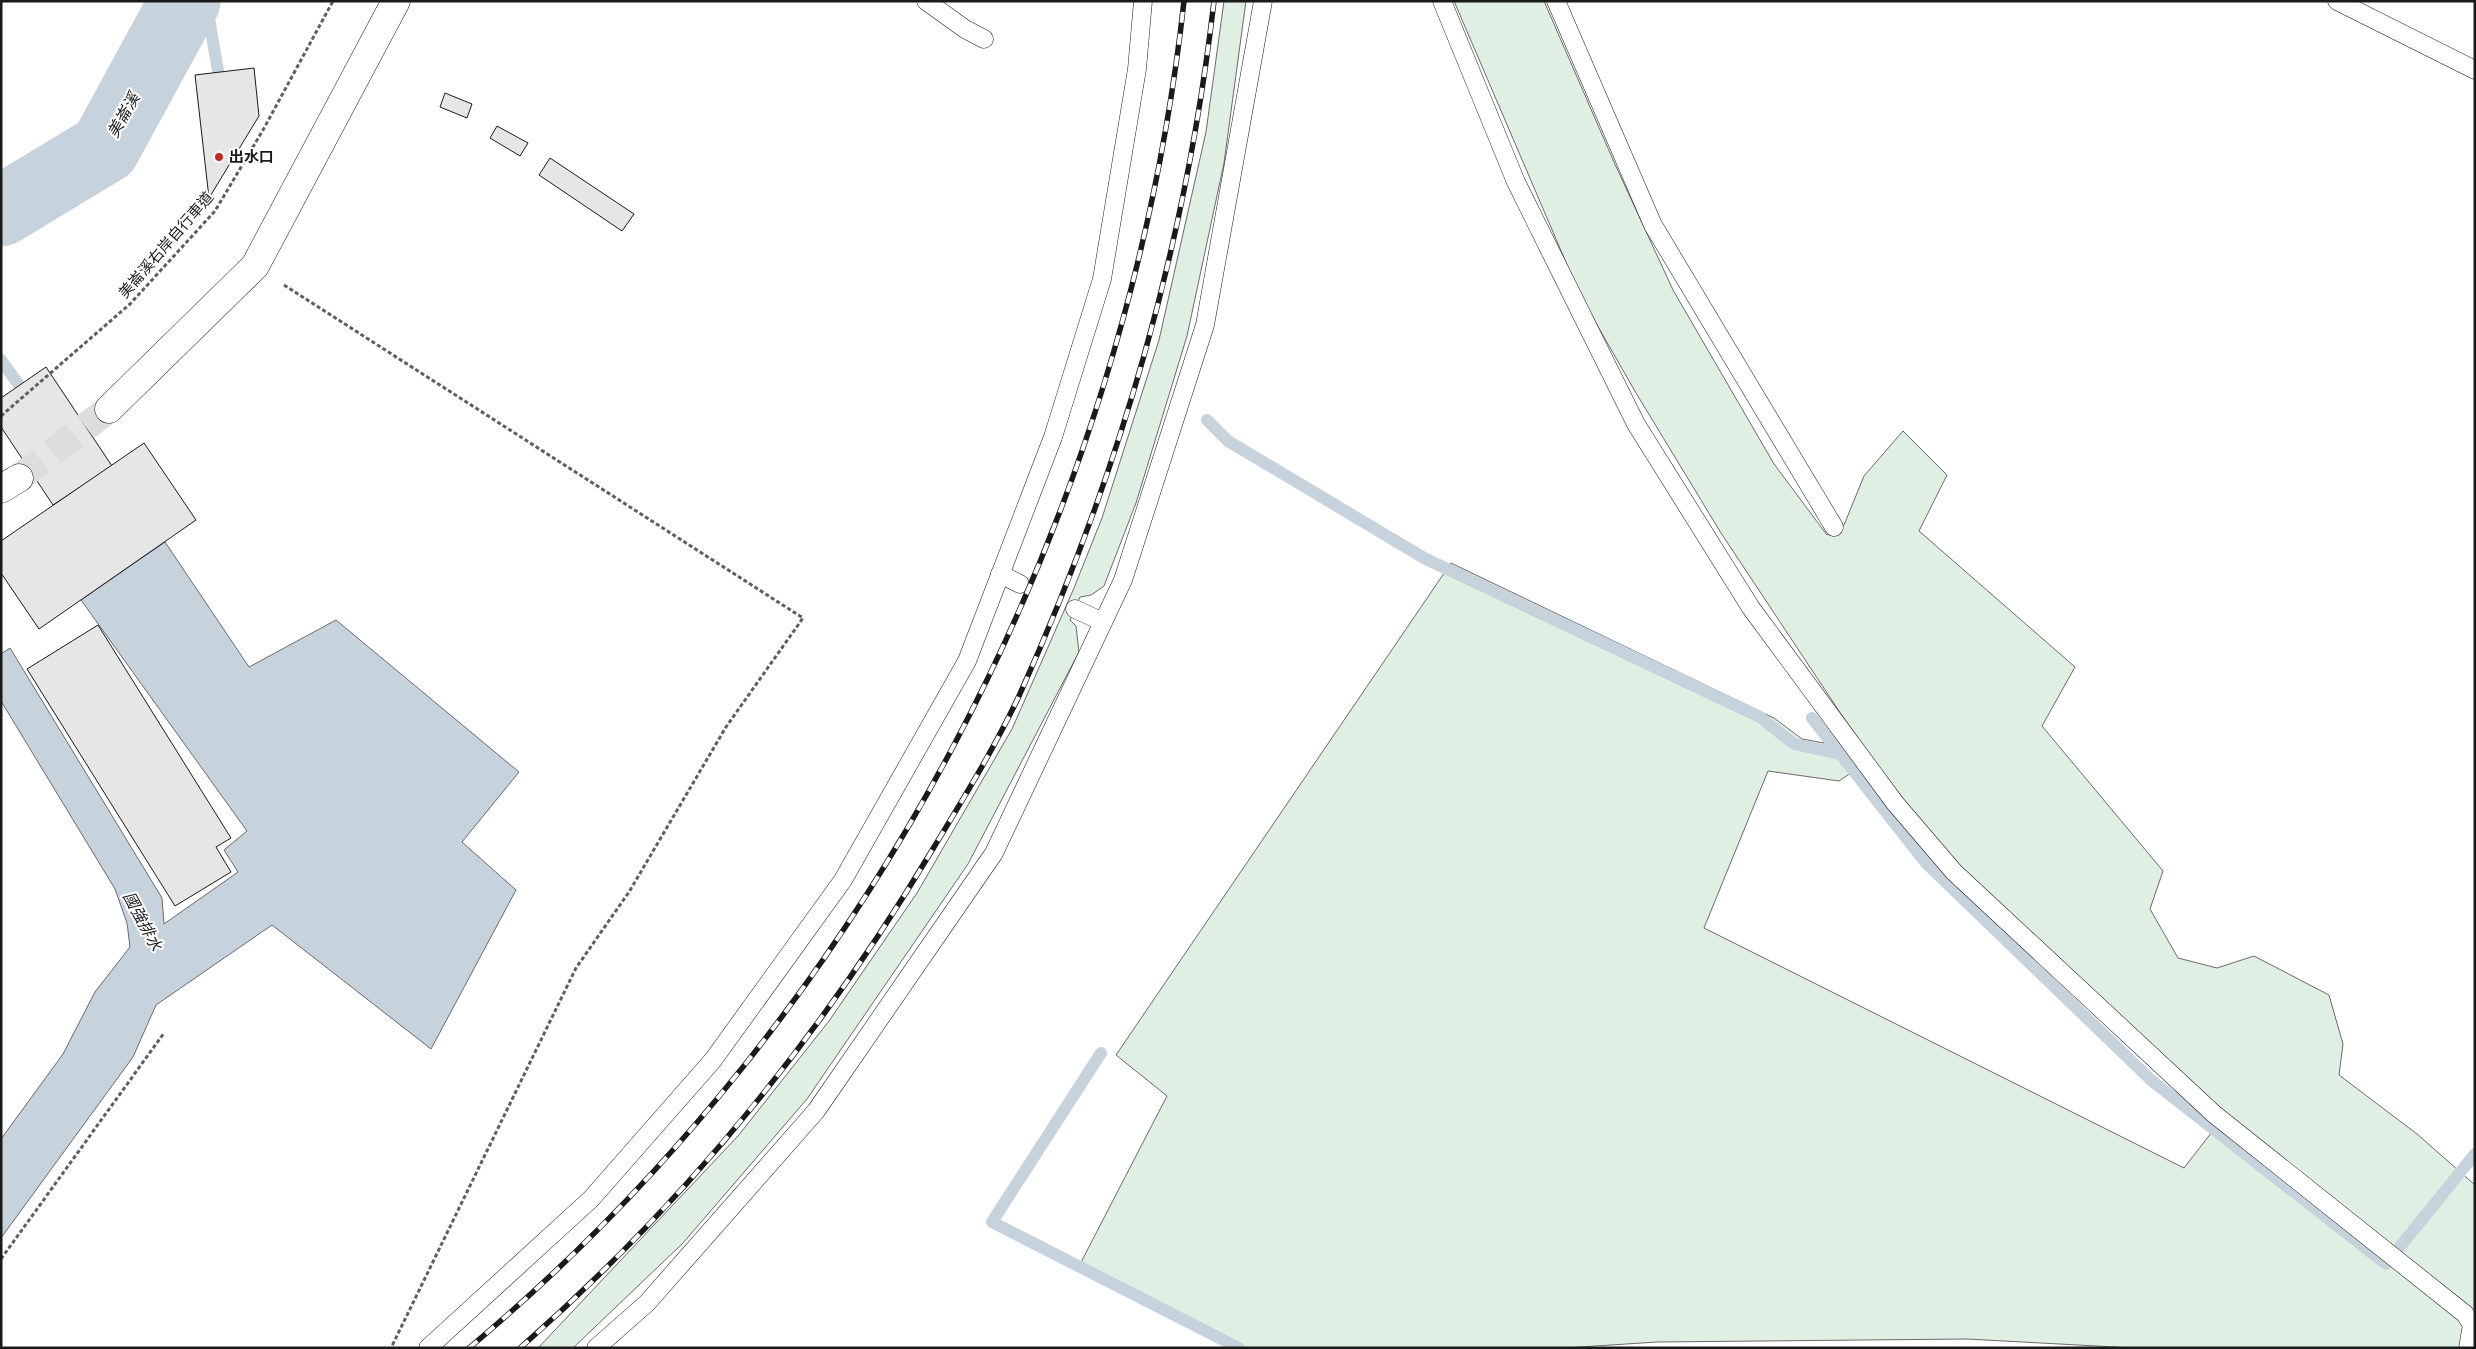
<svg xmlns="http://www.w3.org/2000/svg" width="2476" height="1349" font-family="'Public Sans','Noto Sans TC',sans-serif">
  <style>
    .green { fill: #e0efe3; stroke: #6a6a6a }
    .water { fill: #c6d2dc; stroke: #6a6a6a }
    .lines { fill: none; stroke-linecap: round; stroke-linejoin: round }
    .stream { stroke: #c6d2dc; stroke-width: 12 }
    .river { stroke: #c6d2dc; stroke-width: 71 }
    .building { fill: #e6e6e6; stroke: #1a1a1a }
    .street-tunnel { stroke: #ddd; stroke-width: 28; stroke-dasharray: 28 14; stroke-linecap: butt }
    .lane-casing { stroke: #1a1a1a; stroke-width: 19 }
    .street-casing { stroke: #1a1a1a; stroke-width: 29 }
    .path { stroke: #5f5f5f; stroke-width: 3; stroke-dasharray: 4 2.5; stroke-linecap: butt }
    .lane { stroke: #fff; stroke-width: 18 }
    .street { stroke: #fff; stroke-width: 28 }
    .rail-casing { stroke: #1a1a1a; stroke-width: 5.5 }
    .rail { stroke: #fff; stroke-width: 4; stroke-dasharray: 11; stroke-linecap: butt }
    .poi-dot { fill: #c62828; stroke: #fff; stroke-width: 2 }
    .labels { text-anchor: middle; stroke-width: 4; stroke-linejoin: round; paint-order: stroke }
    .poi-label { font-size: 15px; font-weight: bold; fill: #1a1a1a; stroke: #fff; text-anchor: start }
    .street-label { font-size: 15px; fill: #1a1a1a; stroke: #fff }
    .water-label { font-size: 16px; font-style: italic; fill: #1a1a1a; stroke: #fff }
  </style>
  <rect width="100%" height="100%" fill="#fff"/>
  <g class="green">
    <polygon points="1224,1 1246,1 1224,163 1187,336 1136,503 1104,586 1091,595 1080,597 1070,620 1076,626 1079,652 968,864 807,1099 683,1243 573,1348 538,1348 738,1136 829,1021 917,893 1012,729 1074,588 1102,518 1159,340 1206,132"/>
    <polygon points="1454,1 1544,1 1614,162 1673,290 1774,464 1827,535 1844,525 1864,476 1903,431 1947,475 1919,531 2075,667 2042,726 2163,871 2150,909 2178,958 2217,968 2254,956 2329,995 2343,1044 2339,1075 2417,1134 2475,1185 2475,1321 2467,1304 2280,1158 2178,1072 1960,868 1900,797 1841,714 1721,533 1636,393 1580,295"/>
    <polygon points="1451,563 1774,718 1802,739 1841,746 1857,769 1839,781 1768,771 1704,928 2184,1168 2215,1128 2467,1322 2460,1348 2133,1348 1967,1339 1657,1342 1565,1348 1230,1348 1077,1270 1167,1096 1116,1055"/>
  </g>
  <polygon class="water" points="165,542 249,667 336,620 519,772 462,842 516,890 431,1049 272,925 156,1005 133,1057 1,1238 1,1139 63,1054 95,992 130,947 127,923 115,889 1,701 1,654 10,648 162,898 164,924 238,872 224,850 247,831 81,600"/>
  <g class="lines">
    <g class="stream">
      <polyline points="206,1 218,71"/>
      <polyline points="1,360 19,385"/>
      <polyline points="1207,420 1228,441 1424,558 1760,717 1794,744 1840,754"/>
      <polyline points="1812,718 1926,863 2151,1080 2386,1264 2475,1154"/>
      <polyline points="1101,1053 992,1222 1239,1348"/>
    </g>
    <polyline class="river" points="1,211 105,148 185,1"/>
  </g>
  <g class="building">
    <polygon points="254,68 259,116 209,198 195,75"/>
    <polygon points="445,93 472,104 467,118 440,107"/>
    <polygon points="497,126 528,143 520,156 490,138"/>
    <polygon points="550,158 634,214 622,231 539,175"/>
    <polygon points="46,367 112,466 53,505 1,427 1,398"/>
    <polygon points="144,443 196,520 39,629 1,573 1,541"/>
    <polygon points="98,625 231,838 216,847 231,872 175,906 27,669"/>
  </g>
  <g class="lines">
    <polyline class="street-tunnel" points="19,478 109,409"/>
    <defs>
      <g id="lane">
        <polyline points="926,1 965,29 984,39"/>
        <polyline points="1442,1 1516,182 1636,424 1751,608 1895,803 1954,872 2214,1114 2465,1314 2472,1325 2468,1348"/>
        <polyline points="1556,1 1653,225 1834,527"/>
        <polyline points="2337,1 2475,70"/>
        <polyline points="1000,574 1020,584"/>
        <polyline points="1075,609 1103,622"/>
        <polyline points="428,1348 591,1199 713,1060 843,880 967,661 1053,437 1102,279 1137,69 1143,1"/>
        <polyline points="596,1348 647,1303 816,1111 994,853 1123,580 1205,325 1263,1"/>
      </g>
      <g id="street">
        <polyline points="109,409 255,266 396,1"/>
        <polyline points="1,489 19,478"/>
      </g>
    </defs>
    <use href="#lane" class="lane-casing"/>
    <use href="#street" class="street-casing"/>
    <g class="path">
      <polyline points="284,285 803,618 726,727 629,892 576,968 391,1348"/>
      <polyline points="1,416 130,304 215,211 263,130 333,1"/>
      <polyline points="1,1259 164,1033"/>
    </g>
    <use href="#lane" class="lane"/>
    <use href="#street" class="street"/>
    <defs>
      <g id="rail">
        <path d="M 469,1348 C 869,1013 1127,518 1184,1"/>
        <path d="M 520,1348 C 683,1205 820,1037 931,852 C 962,801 994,749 1019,696 C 1120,472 1186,245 1214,1"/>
      </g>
    </defs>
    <use href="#rail" class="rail-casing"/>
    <use href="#rail" class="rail"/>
  </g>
  <circle class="poi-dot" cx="219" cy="157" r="5"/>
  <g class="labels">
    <g class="poi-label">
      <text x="229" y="162">出水口</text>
    </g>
    <g class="street-label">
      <text transform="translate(166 245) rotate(-49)" y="5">美崙溪右岸自行車道</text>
    </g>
    <g class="water-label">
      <text transform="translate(123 115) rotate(-61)" y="6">美崙溪</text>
      <text transform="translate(143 921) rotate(62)" y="6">國強排水</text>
    </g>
  </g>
  <rect width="2476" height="1349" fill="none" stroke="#1a1a1a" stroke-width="5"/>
</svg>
